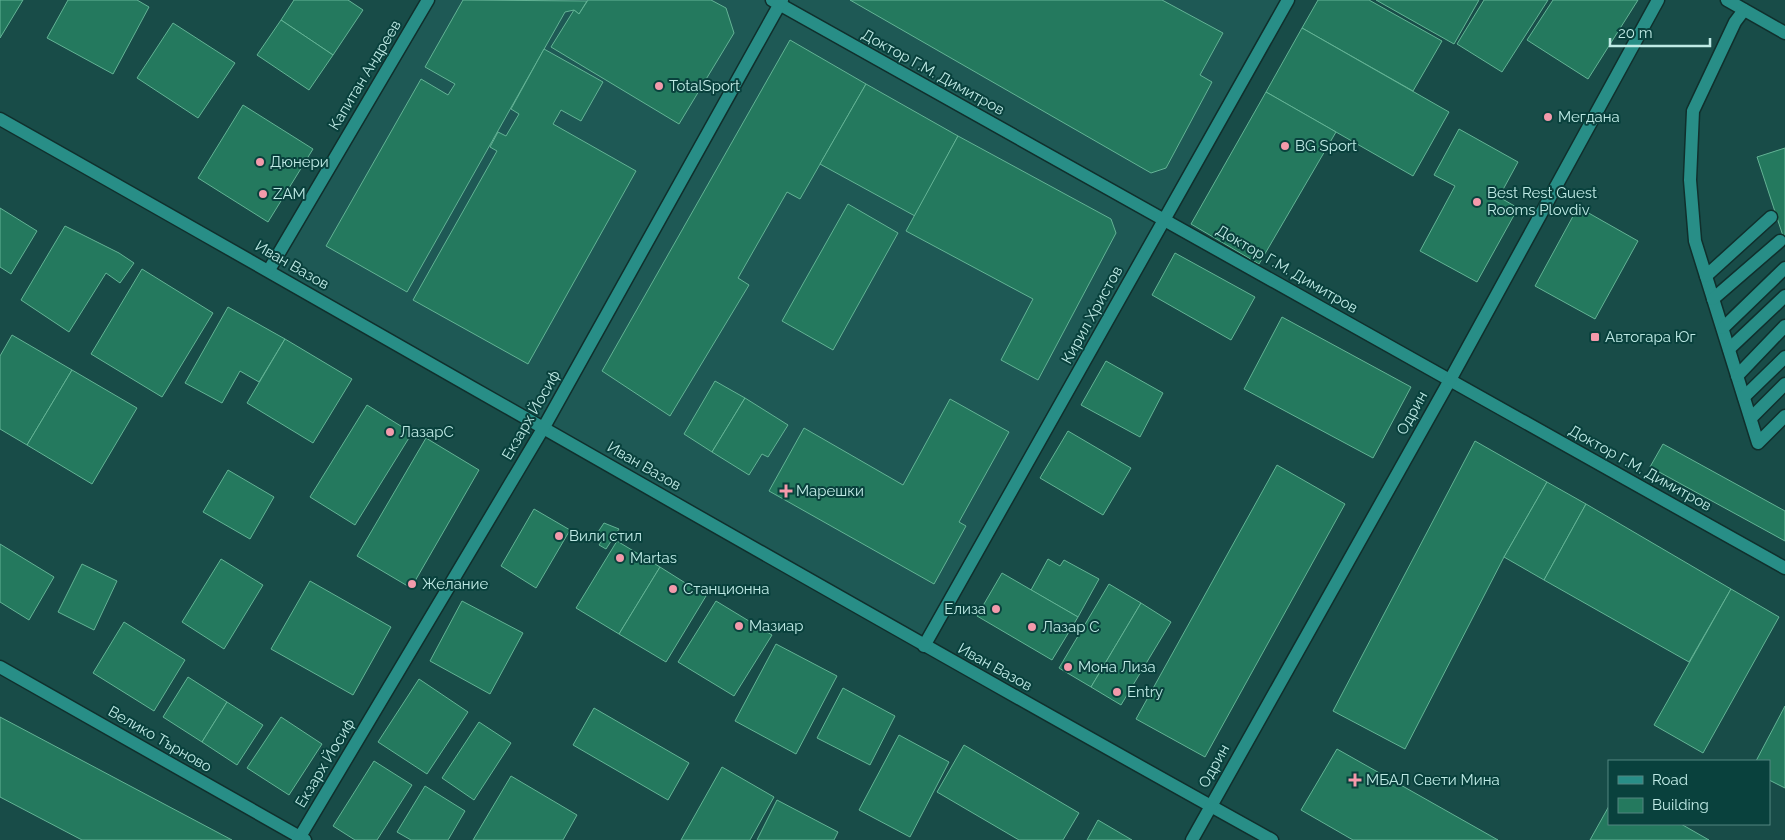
<svg xmlns="http://www.w3.org/2000/svg" width="1785" height="840" font-family="Raleway,sans-serif">
  <style>
    .built { fill: #1e5955 }
    .building { fill: #24795e; stroke: #63b395 }
    .lines { fill: none; stroke-linecap: round; stroke-linejoin: round }
    .minor-casing { stroke: #102f2c; stroke-width: 15 }
    .minor { stroke: #288e87; stroke-width: 12 }
    .poi-dot { fill: #f39aab; stroke: #09413d; stroke-width: 2 }
    .labels { text-anchor: middle; stroke-width: 4; stroke-linejoin: round; paint-order: stroke }
    .street-label { font-size: 15px; fill: #bfeae5; stroke: #09413d }
    .poi-label { font-size: 15px; fill: #bfeae5; stroke: #09413d; text-anchor: start }
  </style>
  <rect width="100%" height="100%" fill="#184c48"/>
  <polygon class="built" points="428,0 1288,0 924,646 269,270"/>
  <g class="building">
    <polygon points="0,0 23,0 0,38"/>
    <polygon points="68,0 137,0 149,7 113,74 47,38"/>
    <polygon points="294,0 348,0 363,10 333,55 281,20"/>
    <polygon points="463,0 587,1 579,14 574,10 565,12 407,292 326,246 421,79 448,95 455,84 425,67"/>
    <polygon points="711,0 726,8 734,33 679,124 551,47 574,10 579,14 588,0"/>
    <polygon points="850,0 1162,0 1223,33 1200,75 1212,82 1166,168 1151,173"/>
    <polygon points="1318,0 1369,0 1442,41 1413,91 1302,28"/>
    <polygon points="1376,0 1479,0 1454,44"/>
    <polygon points="1484,0 1548,0 1502,72 1457,44"/>
    <polygon points="1553,0 1638,0 1588,79 1527,40"/>
    <polygon points="281,20 333,55 309,90 257,55"/>
    <polygon points="173,23 235,63 198,118 137,78"/>
    <polygon points="1302,28 1449,112 1413,176 1266,92"/>
    <polygon points="790,40 866,84 800,199 787,192 738,278 749,285 670,416 602,371"/>
    <polygon points="544,49 603,82 581,121 561,110 553,124 636,171 528,364 413,300 497,151 490,147 498,132 506,136 519,114 511,109"/>
    <polygon points="866,84 958,136 915,216 820,164"/>
    <polygon points="1266,92 1336,132 1259,264 1191,224"/>
    <polygon points="243,105 313,149 268,222 198,178"/>
    <polygon points="1459,129 1518,162 1499,197 1518,208 1477,282 1420,251 1455,186 1434,175"/>
    <polygon points="958,136 1111,219 1116,233 1038,380 1001,360 1033,299 906,231"/>
    <polygon points="1785,148 1785,242 1757,157"/>
    <polygon points="848,204 898,233 833,350 782,321"/>
    <polygon points="1578,207 1638,241 1595,319 1535,286"/>
    <polygon points="0,208 37,231 11,274 0,267"/>
    <polygon points="65,226 119,253 134,263 120,283 106,273 69,332 21,300"/>
    <polygon points="1175,253 1255,297 1231,340 1152,295"/>
    <polygon points="142,269 213,313 162,397 91,354"/>
    <polygon points="228,307 285,339 259,382 240,371 222,403 185,383"/>
    <polygon points="1282,317 1411,387 1373,458 1244,389"/>
    <polygon points="12,335 72,370 27,445 0,429 0,356"/>
    <polygon points="285,339 352,379 313,443 247,403"/>
    <polygon points="1106,361 1163,393 1140,437 1081,405"/>
    <polygon points="72,370 137,408 92,484 27,445"/>
    <polygon points="715,381 745,398 712,452 684,434"/>
    <polygon points="745,398 788,425 768,457 762,454 749,475 712,452"/>
    <polygon points="950,399 1009,432 959,522 966,526 934,584 769,491 804,428 903,485"/>
    <polygon points="367,405 412,433 355,525 310,497"/>
    <polygon points="1068,431 1131,468 1103,515 1040,478"/>
    <polygon points="426,438 479,470 411,588 357,556"/>
    <polygon points="1475,441 1547,482 1504,557 1405,749 1333,711"/>
    <polygon points="1663,444 1785,511 1785,541 1650,467"/>
    <polygon points="1277,465 1345,504 1205,757 1136,719"/>
    <polygon points="228,470 274,497 250,539 203,512"/>
    <polygon points="1547,482 1586,504 1544,580 1504,557"/>
    <polygon points="1586,504 1731,589 1689,662 1544,580"/>
    <polygon points="534,509 570,530 536,588 501,566"/>
    <polygon points="604,523 619,529 606,549 599,545 603,539 596,535"/>
    <polygon points="617,541 660,567 619,634 576,608"/>
    <polygon points="0,544 54,577 29,620 0,602"/>
    <polygon points="221,559 263,585 224,649 182,622"/>
    <polygon points="1048,559 1060,566 1064,560 1099,579 1078,617 1031,590"/>
    <polygon points="82,564 117,581 94,630 58,612"/>
    <polygon points="660,567 706,596 666,662 619,634"/>
    <polygon points="1002,573 1078,617 1052,660 977,616"/>
    <polygon points="310,581 391,627 353,695 271,649"/>
    <polygon points="1109,584 1141,603 1091,687 1059,668"/>
    <polygon points="1731,589 1779,617 1703,753 1654,725"/>
    <polygon points="462,601 523,633 490,694 430,661"/>
    <polygon points="716,601 772,635 734,696 678,662"/>
    <polygon points="1141,603 1171,622 1121,705 1091,687"/>
    <polygon points="124,622 185,660 154,711 93,673"/>
    <polygon points="776,644 837,676 796,754 735,721"/>
    <polygon points="188,677 227,702 202,742 163,717"/>
    <polygon points="419,679 468,712 427,774 378,742"/>
    <polygon points="843,688 895,716 870,765 817,738"/>
    <polygon points="227,702 263,725 237,765 202,742"/>
    <polygon points="1785,706 1785,788 1769,780 1769,761 1756,761"/>
    <polygon points="594,708 689,763 668,800 573,745"/>
    <polygon points="0,717 132,787 232,840 82,840 0,797"/>
    <polygon points="281,717 322,744 289,795 247,768"/>
    <polygon points="479,722 511,743 474,800 442,778"/>
    <polygon points="899,735 949,762 910,837 859,810"/>
    <polygon points="964,745 1079,813 1063,840 1019,840 937,792"/>
    <polygon points="1337,749 1498,840 1353,840 1301,810"/>
    <polygon points="374,761 412,785 377,840 355,840 333,826"/>
    <polygon points="722,767 774,797 750,840 681,840"/>
    <polygon points="511,776 577,815 563,840 473,840"/>
    <polygon points="425,786 465,811 448,840 411,840 397,832"/>
    <polygon points="777,800 838,832 834,840 757,840"/>
    <polygon points="1609,806 1609,824 1681,824 1709,840 1590,840"/>
    <polygon points="1098,820 1132,840 1087,840"/>
  </g>
  <g class="lines">
    <defs>
      <g id="minor">
        <polyline points="772,0 1785,568"/>
        <polyline points="1727,0 1785,33"/>
        <polyline points="1744,10 1735,22 1693,111 1690,180 1695,241 1758,443 1785,416"/>
        <path d="M 0,119 C 424,358 846,604 1272,840"/>
        <polyline points="269,270 428,0"/>
        <polyline points="1706,276 1771,217"/>
        <polyline points="1713,299 1780,241"/>
        <polyline points="1723,328 1785,268"/>
        <polyline points="1729,349 1785,296"/>
        <polyline points="1737,376 1785,326"/>
        <polyline points="1744,397 1785,357"/>
        <polyline points="1751,418 1785,384"/>
        <polyline points="924,646 1288,0"/>
        <polyline points="0,667 305,840"/>
        <polyline points="298,840 544,427 782,0"/>
        <polyline points="1192,840 1450,380 1658,0"/>
      </g>
    </defs>
    <use href="#minor" class="minor-casing"/>
    <use href="#minor" class="minor"/>
  </g>
  <g class="poi-dot">
    <circle cx="659" cy="86" r="5"/>
    <circle cx="1548" cy="117" r="5"/>
    <circle cx="1285" cy="146" r="5"/>
    <circle cx="260" cy="162" r="5"/>
    <circle cx="263" cy="194" r="5"/>
    <circle cx="1477" cy="202" r="5"/>
    <rect x="1590" y="332" width="10" height="10" rx="2.5"/>
    <circle cx="390" cy="432" r="5"/>
    <path d="M783.5 483.5h5v5h5v5h-5v5h-5v-5h-5v-5h5z"/>
    <circle cx="559" cy="536" r="5"/>
    <circle cx="620" cy="558" r="5"/>
    <circle cx="412" cy="584" r="5"/>
    <circle cx="673" cy="589" r="5"/>
    <circle cx="996" cy="609" r="5"/>
    <circle cx="739" cy="626" r="5"/>
    <circle cx="1032" cy="627" r="5"/>
    <circle cx="1068" cy="667" r="5"/>
    <circle cx="1117" cy="692" r="5"/>
    <path d="M1352.5 772.5h5v5h5v5h-5v5h-5v-5h-5v-5h5z"/>
  </g>
  <g class="labels">
    <g class="street-label">
      <text transform="translate(933 72) rotate(29)" y="5">Доктор Г.М. Димитров</text>
      <text transform="translate(365 75) rotate(-59)" y="5">Капитан Андреев</text>
      <text transform="translate(292 265) rotate(30)" y="5">Иван Вазов</text>
      <text transform="translate(1287 269) rotate(30)" y="5">Доктор Г.М. Димитров</text>
      <text transform="translate(1092 315) rotate(-61)" y="5">Кирил Христов</text>
      <text transform="translate(1412 413) rotate(-61)" y="5">Одрин</text>
      <text transform="translate(531 415) rotate(-60)" y="5">Екзарх Йосиф</text>
      <text transform="translate(644 466) rotate(30)" y="5">Иван Вазов</text>
      <text transform="translate(1640 468) rotate(29)" y="5">Доктор Г.М. Димитров</text>
      <text transform="translate(995 667) rotate(29)" y="5">Иван Вазов</text>
      <text transform="translate(160 739) rotate(30)" y="5">Велико Търново</text>
      <text transform="translate(325 763) rotate(-59)" y="5">Екзарх Йосиф</text>
      <text transform="translate(1214 766) rotate(-61)" y="5">Одрин</text>
    </g>
    <g class="poi-label">
      <text x="669" y="91">TotalSport</text>
      <text x="1558" y="122">Мегдана</text>
      <text x="1295" y="151">BG Sport</text>
      <text x="270" y="167">Дюнери</text>
      <text x="1487" y="198">Best Rest Guest<tspan x="1487" dy="17">Rooms Plovdiv</tspan></text>
      <text x="273" y="199">ZAM</text>
      <text x="1605" y="342">Автогара Юг</text>
      <text x="400" y="437">ЛазарС</text>
      <text x="796" y="496">Марешки</text>
      <text x="569" y="541">Вили стил</text>
      <text x="630" y="563">Martas</text>
      <text x="422" y="589">Желание</text>
      <text x="683" y="594">Станционна</text>
      <text x="986" y="614" text-anchor="end">Елиза</text>
      <text x="749" y="631">Мазиар</text>
      <text x="1042" y="632">Лазар С</text>
      <text x="1078" y="672">Мона Лиза</text>
      <text x="1127" y="697">Entry</text>
      <text x="1366" y="785">МБАЛ Свети Мина</text>
    </g>
  </g>
  <rect x="1608" y="760" width="162" height="65" fill="#09413d" stroke="#528580"/>
  <rect x="1618" y="776" width="25" height="8" fill="#288e87" stroke="#528580"/>
  <text x="1652" y="785" font-size="15" fill="#bfeae5">Road</text>
  <rect x="1618" y="798" width="25" height="15" fill="#24795e" stroke="#528580"/>
  <text x="1652" y="810" font-size="15" fill="#bfeae5">Building</text>
  <path d="M1610 38v8h100v-8" fill="none" stroke="#bfeae5" stroke-width="2.5"/>
  <text x="1618" y="38" font-size="15" fill="#bfeae5" stroke="#09413d" stroke-width="4" paint-order="stroke">20 m</text>
</svg>
